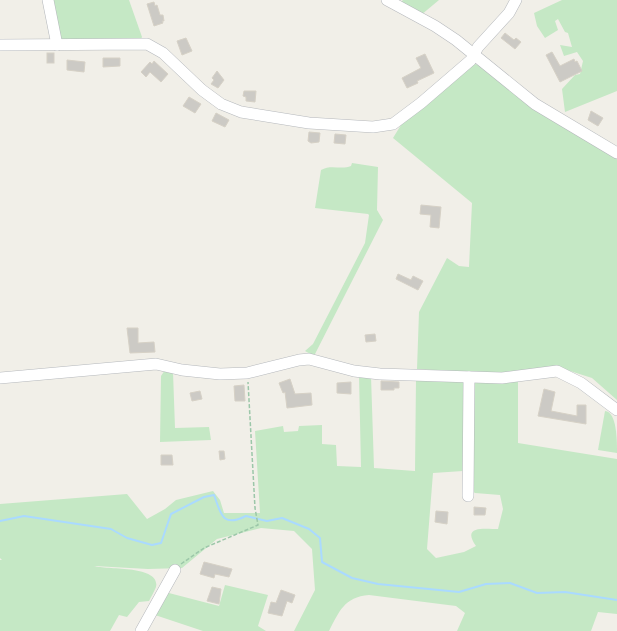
<svg xmlns="http://www.w3.org/2000/svg" width="617" height="631" font-family="'Varela Round',sans-serif">
  <style>
    .green { fill: #c5e8c5 }
    .lines { fill: none; stroke-linecap: round; stroke-linejoin: round }
    .stream { stroke: #aadaff; stroke-width: 2 }
    .building { fill: #cccac5; stroke: #d6d1c6 }
    .minor-casing { stroke: #b5b8bc; stroke-width: 12 }
    .path { stroke: #9cc7a9; stroke-width: 1.5; stroke-dasharray: 4 2; stroke-linecap: butt }
    .minor { stroke: #fff; stroke-width: 11 }
  </style>
  <rect width="100%" height="100%" fill="#f1efe8"/>
  <g class="green">
    <polygon points="50,0 129,0 142,37 140,41 62,40 58,35"/>
    <polygon points="403,0 439,0 421,15 399,4"/>
    <polygon points="562,0 617,0 617,91 565,112 562,89 575,75 580,74 583,61 577,52 564,56 560,45 572,47 568,33 565,32 558,19 555,21 558,30 545,38 537,26 534,13"/>
    <polygon points="474,64 480,65 582,138 617,159 617,400 592,378 567,370 553,368 512,372 481,373 417,369 419,312 447,258 459,266 469,267 472,203 393,138 401,125"/>
    <path d="M 352,163 L 378,167 L 377,210 L 383,220 L 314,356 L 305,351 L 313,344 L 365,243 L 369,215 L 368,214 L 315,208 L 321,170 C 331,164 341,170 351,166 Z"/>
    <polygon points="165,370 173,372 175,428 209,427 211,440 160,442 161,376"/>
    <path d="M 359,375 L 371,376 L 374,468 L 415,471 L 416,379 L 463,381 L 463,471 L 433,473 L 427,549 L 436,558 L 464,552 L 476,546 C 461,525 485,529 498,529 L 503,509 L 500,495 L 475,493 L 472,491 L 473,384 L 475,381 L 518,380 L 518,443 L 617,459 L 617,614 L 598,612 L 591,631 L 457,631 L 465,613 L 456,606 L 369,595 C 344,597 339,612 329,631 L 294,631 L 315,590 L 312,549 L 294,531 L 261,528 L 217,539 L 182,568 L 148,569 L 94,566 C 107,570 161,565 156,587 C 154,592 151,597 149,601 L 139,602 L 127,617 L 119,615 L 110,631 L 0,631 L 0,560 L 2,560 L 0,558 L 0,504 L 127,494 L 147,519 L 165,509 L 176,500 L 213,491 L 220,500 L 224,513 L 260,513 L 255,431 L 283,426 L 284,432 L 298,431 L 299,426 L 322,425 L 322,444 L 336,445 L 337,466 L 361,467 Z"/>
    <path d="M 605,411 C 617,412 617,441 617,453 L 598,450 Z"/>
    <polygon points="225,585 268,595 258,626 266,631 203,631 152,614 165,592 219,606"/>
  </g>
  <g class="lines">
    <path class="stream" d="M 0,521 L 24,516 L 111,529 L 127,538 L 152,545 L 161,543 L 171,514 L 204,497 L 214,495 C 221,514 222,528 246,516 L 267,521 L 282,518 L 309,529 L 320,538 L 322,562 L 352,578 L 378,584 L 459,592 L 486,584 L 510,583 L 537,593 L 565,592 L 617,600"/>
  </g>
  <g class="building">
    <polygon points="154,2 155,6 157,5 160,15 163,15 164,21 162,21 163,23 154,26 147,4"/>
    <polygon points="505,33 514,40 516,38 521,42 515,49 501,38"/>
    <polygon points="186,38 192,51 182,55 177,41"/>
    <polygon points="552,52 560,66 574,59 575,62 577,61 582,71 560,82 546,55"/>
    <rect x="47" y="53" width="7" height="10"/>
    <polygon points="425,54 434,73 417,81 418,83 407,88 402,78 421,68 416,58"/>
    <polygon points="103,58 120,58 120,66 103,67"/>
    <polygon points="67,60 85,62 84,72 67,70"/>
    <polygon points="154,61 168,74 161,82 150,72 146,77 141,72 150,62 152,64"/>
    <polygon points="217,71 224,80 218,88 211,84 214,80 212,78"/>
    <polygon points="244,91 256,91 255,102 246,101 246,97 243,96"/>
    <polygon points="189,97 201,104 195,113 183,106"/>
    <polygon points="591,111 603,118 598,126 588,120"/>
    <polygon points="216,113 229,120 225,127 212,121"/>
    <polygon points="309,132 320,133 319,142 311,143 308,141"/>
    <polygon points="335,134 346,135 345,144 334,143"/>
    <polygon points="421,205 441,207 439,228 430,227 431,215 420,214"/>
    <polygon points="398,274 411,280 413,276 423,281 418,290 396,279"/>
    <polygon points="127,328 138,328 138,343 154,342 155,352 130,353"/>
    <polygon points="375,334 376,341 366,342 365,335"/>
    <polygon points="290,379 295,394 311,393 312,405 287,408 285,392 283,393 279,383"/>
    <polygon points="381,381 399,382 399,388 394,388 394,390 381,390"/>
    <polygon points="351,382 351,394 337,393 337,383"/>
    <polygon points="244,385 245,401 235,401 234,386"/>
    <polygon points="544,389 555,392 551,411 577,416 577,405 586,405 586,424 538,416"/>
    <polygon points="200,391 202,399 192,401 190,393"/>
    <polygon points="219,451 224,451 225,459 220,460"/>
    <polygon points="161,455 172,455 173,465 161,465"/>
    <polygon points="474,507 486,508 485,515 474,515"/>
    <polygon points="436,511 448,512 447,524 435,522"/>
    <polygon points="204,562 232,569 229,577 215,574 214,578 200,574"/>
    <polygon points="212,587 221,589 219,604 207,601"/>
    <polygon points="281,590 295,595 292,603 287,601 282,616 268,613 271,602 276,603"/>
  </g>
  <g class="lines">
    <defs>
      <g id="minor">
        <polyline points="48,0 57,45"/>
        <polyline points="387,0 435,26 456,40 535,104 617,153"/>
        <polyline points="0,45 147,44 163,53 202,90 221,104 241,112 309,123 373,127 393,124 421,103 471,60 478,47 509,13 516,0"/>
        <polyline points="0,378 156,364 182,370 220,374 247,373 299,360 309,359 354,371 380,374 502,378 557,371 581,383 617,410"/>
        <polyline points="468,496 469,377"/>
        <polyline points="141,631 175,570"/>
      </g>
    </defs>
    <use href="#minor" class="minor-casing"/>
    <polyline class="path" points="181,564 204,548 258,525 255,508 248,382"/>
    <use href="#minor" class="minor"/>
  </g>
</svg>
